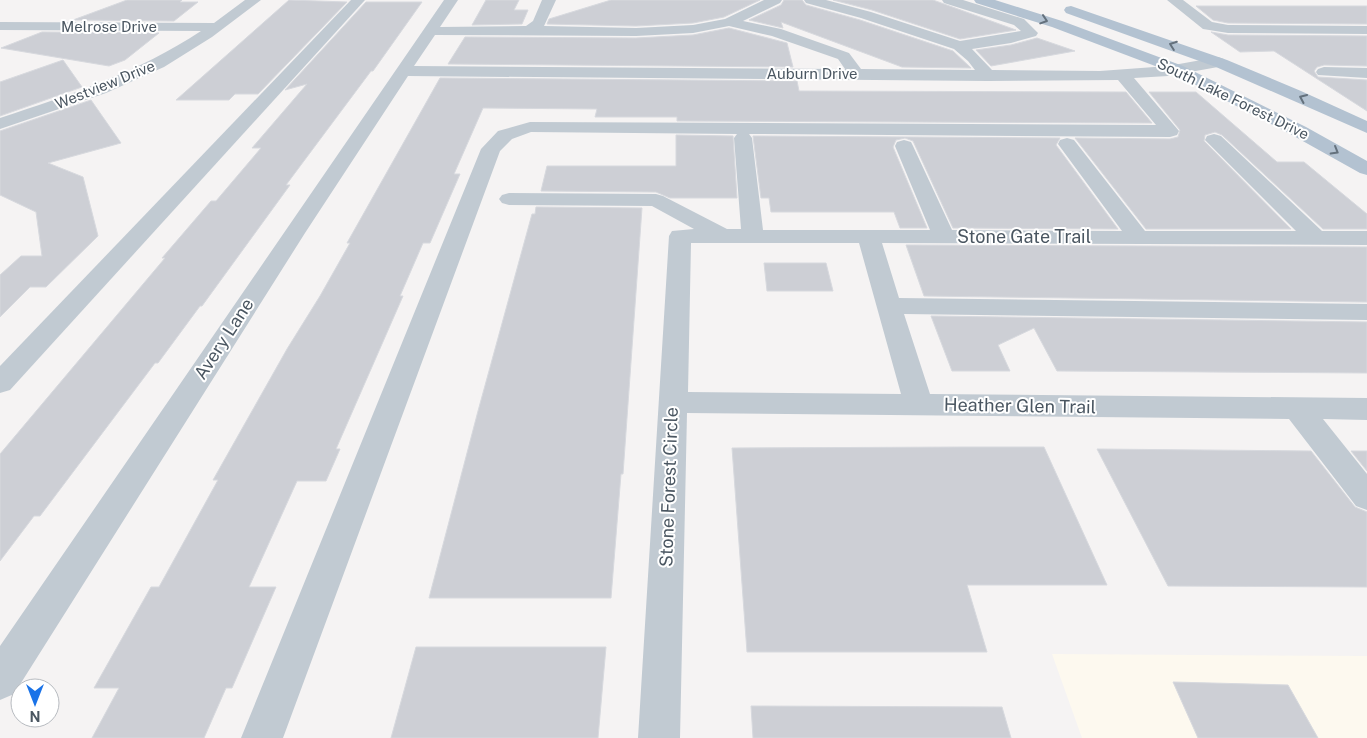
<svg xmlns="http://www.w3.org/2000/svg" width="1367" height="738" font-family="'Public Sans',sans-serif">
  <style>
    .commercial { fill: #fdf9ef }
    .building { fill: #cdcfd5; stroke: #d7d9de }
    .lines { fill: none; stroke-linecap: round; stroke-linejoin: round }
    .minor { fill: #c1cad2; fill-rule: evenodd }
    .major { fill: #b3c2d1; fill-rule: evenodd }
    .oneway { stroke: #64717d }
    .labels { text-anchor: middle; stroke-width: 4; stroke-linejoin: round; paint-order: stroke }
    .far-street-label { font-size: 15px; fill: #4a5661; stroke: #fff }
    .street-label { font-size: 18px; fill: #4a5661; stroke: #fff }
  </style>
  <rect width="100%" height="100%" fill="#f5f3f3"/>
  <polygon class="commercial" points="1052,654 1367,656 1367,738 1082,738"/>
  <g class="building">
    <polygon points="127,0 182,0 180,2 198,2 174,21 73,20"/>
    <polygon points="289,0 347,2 258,94 235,94 229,100 176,100"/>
    <polygon points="486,0 519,0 514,10 528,10 522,24 472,25"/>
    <polygon points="611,0 760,0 724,17 693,23 636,26 547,24 549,19"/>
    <polygon points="784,0 802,0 806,5 860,20 953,51 971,68 902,67 781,22 783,28 749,20 781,5"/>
    <polygon points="833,0 933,0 1016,30 960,39 872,10"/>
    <polygon points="366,2 422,2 373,71 371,71 286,185 290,185 202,306 200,306 158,363 155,363 40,516 34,516 0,561 0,454 165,258 162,258 211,201 216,201 261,148 252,148 307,84 285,90"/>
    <polygon points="1196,6 1367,6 1367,24 1228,23 1213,20"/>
    <polygon points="729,28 787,43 793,67 448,64 465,37 636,38 693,35"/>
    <polygon points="42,32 159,33 125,60 109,66 1,48"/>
    <polygon points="1211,32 1228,35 1367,36 1367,66 1324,65 1317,67 1314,71 1318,77 1367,80 1367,111 1274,51 1240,52"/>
    <polygon points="1037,38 1075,51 991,66 976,50 1011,45"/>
    <polygon points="63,60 82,87 0,116 0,82"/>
    <polygon points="440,78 797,81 799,91 1126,92 1152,123 677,121 677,117 595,117 597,109 483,108 454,174 460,174 430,243 423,243 400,296 403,296 336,449 340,449 326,481 297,481 249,587 276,587 232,688 226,688 204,738 92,738 119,688 94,688 151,587 159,587 218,480 213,480 287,349 320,296 350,243 347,243"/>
    <polygon points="1149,92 1196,92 1277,162 1304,162 1367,214 1367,229 1323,229 1222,135 1215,132 1205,135 1204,141 1291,229 1146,229 1075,138 1170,139 1178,137 1180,130"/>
    <polygon points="91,100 121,143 48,163 83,177 98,236 46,287 30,287 0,317 0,275 21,256 42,256 36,212 0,195 0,131"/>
    <polygon points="676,135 733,136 737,198 670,198 656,192 541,191 547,166 676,166"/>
    <polygon points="753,136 1060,138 1056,145 1118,229 953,228 913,141 905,138 896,140 893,147 927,228 900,228 894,212 771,212 769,198 761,198"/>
    <polygon points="536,207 642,208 623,474 621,474 611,598 429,598 478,411 532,214 535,214"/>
    <polygon points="906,245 1367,247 1367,302 924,296"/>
    <polygon points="764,263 826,263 833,291 767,291"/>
    <polygon points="931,316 1367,322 1367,373 1057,371 1034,328 998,345 1010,371 952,371"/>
    <polygon points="962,447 1044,447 1107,585 967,585 987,652 747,652 732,448"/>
    <polygon points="1097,449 1311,451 1355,507 1367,512 1367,587 1168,586"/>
    <polygon points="1351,451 1367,451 1367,471"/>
    <polygon points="416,647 606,647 598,738 391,738"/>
    <polygon points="1173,682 1288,685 1318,738 1198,738"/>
    <polygon points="751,706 1002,707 1011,738 753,738"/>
  </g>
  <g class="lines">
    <g class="minor">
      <path d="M 245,0 L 261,0 L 212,37 L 164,67 L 106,93 L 0,129 L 0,118 C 70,95 139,72 201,31 L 0,30 L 0,22 L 214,23 Z"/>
      <polygon points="351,0 365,0 10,390 0,393 0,366"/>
      <path d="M 444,0 L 458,0 L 440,27 L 526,26 L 533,21 L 542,0 L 556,0 L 544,26 L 636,28 L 693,25 L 725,19 L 764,0 L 782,0 L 780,3 L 743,21 L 781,29 L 849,53 L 861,69 L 975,70 L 968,61 L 954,49 L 861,18 L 806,3 L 804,0 L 826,0 L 871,12 L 960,41 L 1021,31 L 1014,25 L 944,3 L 942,0 L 963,0 L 1024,19 L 1038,33 L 1036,36 L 1011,43 L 972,49 L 992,70 L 1100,71 L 1168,66 L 1218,57 L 1224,59 L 1226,62 L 1224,65 L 1218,67 L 1168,76 L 1134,78 L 1179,131 L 1177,135 L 1170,137 L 749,134 L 752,138 L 763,230 L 930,230 L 895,146 L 897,142 L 904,140 L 911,142 L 913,146 L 952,230 L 1122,231 L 1058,144 L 1060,140 L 1067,138 L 1074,140 L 1145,231 L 1296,231 L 1205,140 L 1207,136 L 1214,134 L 1221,136 L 1322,231 L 1367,231 L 1367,245 L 882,243 L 899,298 L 1367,304 L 1367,320 L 904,314 L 930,394 L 1367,398 L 1367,420 L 1323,419 L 1367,474 L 1367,510 L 1356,506 L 1289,419 L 687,413 L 680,738 L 638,738 L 669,236 L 672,231 L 694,229 L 652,206 L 509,205 L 502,203 L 499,199 L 502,195 L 509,193 L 656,194 L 663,196 L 727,229 L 741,229 L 734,138 L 737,134 L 531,132 L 512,139 L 500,151 L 283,738 L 241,738 L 481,149 L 498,131 L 530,122 L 1156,125 L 1118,80 L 988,81 L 408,76 L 305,233 L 14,694 L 0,700 L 0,646 ZM 729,26 L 772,36 L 838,59 L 845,69 L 414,66 L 435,35 L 636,36 L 693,33 ZM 691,243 L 859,243 L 901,394 L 688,392 Z"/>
      <polygon points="1167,0 1183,0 1212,22 1228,25 1367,26 1367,34 1228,33 1203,29"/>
      <polygon points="1324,67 1367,68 1367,78 1318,75 1316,72 1318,69"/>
    </g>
    <g class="major">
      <polygon points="974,0 995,0 1062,21 1183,66 1306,127 1367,161 1367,175 1360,173 1292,135 1171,72 1052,27 976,3"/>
      <polygon points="1071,6 1227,60 1301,91 1367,121 1367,133 1216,67 1066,13 1064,10 1066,7"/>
    </g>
  </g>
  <defs><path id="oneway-chevron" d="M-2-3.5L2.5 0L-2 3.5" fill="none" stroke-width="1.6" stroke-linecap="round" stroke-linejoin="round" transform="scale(1.25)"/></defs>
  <g class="oneway">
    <use href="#oneway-chevron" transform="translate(1044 20) rotate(18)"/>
    <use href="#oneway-chevron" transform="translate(1173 45) rotate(-160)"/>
    <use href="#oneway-chevron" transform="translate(1303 98) rotate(-156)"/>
    <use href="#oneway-chevron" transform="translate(1335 151) rotate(30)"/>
  </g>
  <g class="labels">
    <g class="far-street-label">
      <text x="109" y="32">Melrose Drive</text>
      <text x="812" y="79">Auburn Drive</text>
      <text transform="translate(105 85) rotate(-22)" y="5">Westview Drive</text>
      <text transform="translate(1233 99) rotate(26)" y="5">South Lake Forest Drive</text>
    </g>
    <g class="street-label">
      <text x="1024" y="243">Stone Gate Trail</text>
      <text transform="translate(224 339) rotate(-57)" y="6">Avery Lane</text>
      <text transform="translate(1020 406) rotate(1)" y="6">Heather Glen Trail</text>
      <text transform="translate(669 487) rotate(-88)" y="6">Stone Forest Circle</text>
    </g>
  </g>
  <g transform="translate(35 703) rotate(180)"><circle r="24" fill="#ffffff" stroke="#b7bbc0"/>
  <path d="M0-4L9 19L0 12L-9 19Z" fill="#1a73e8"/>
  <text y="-8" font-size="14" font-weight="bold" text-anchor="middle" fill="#4a5661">N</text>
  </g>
</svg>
